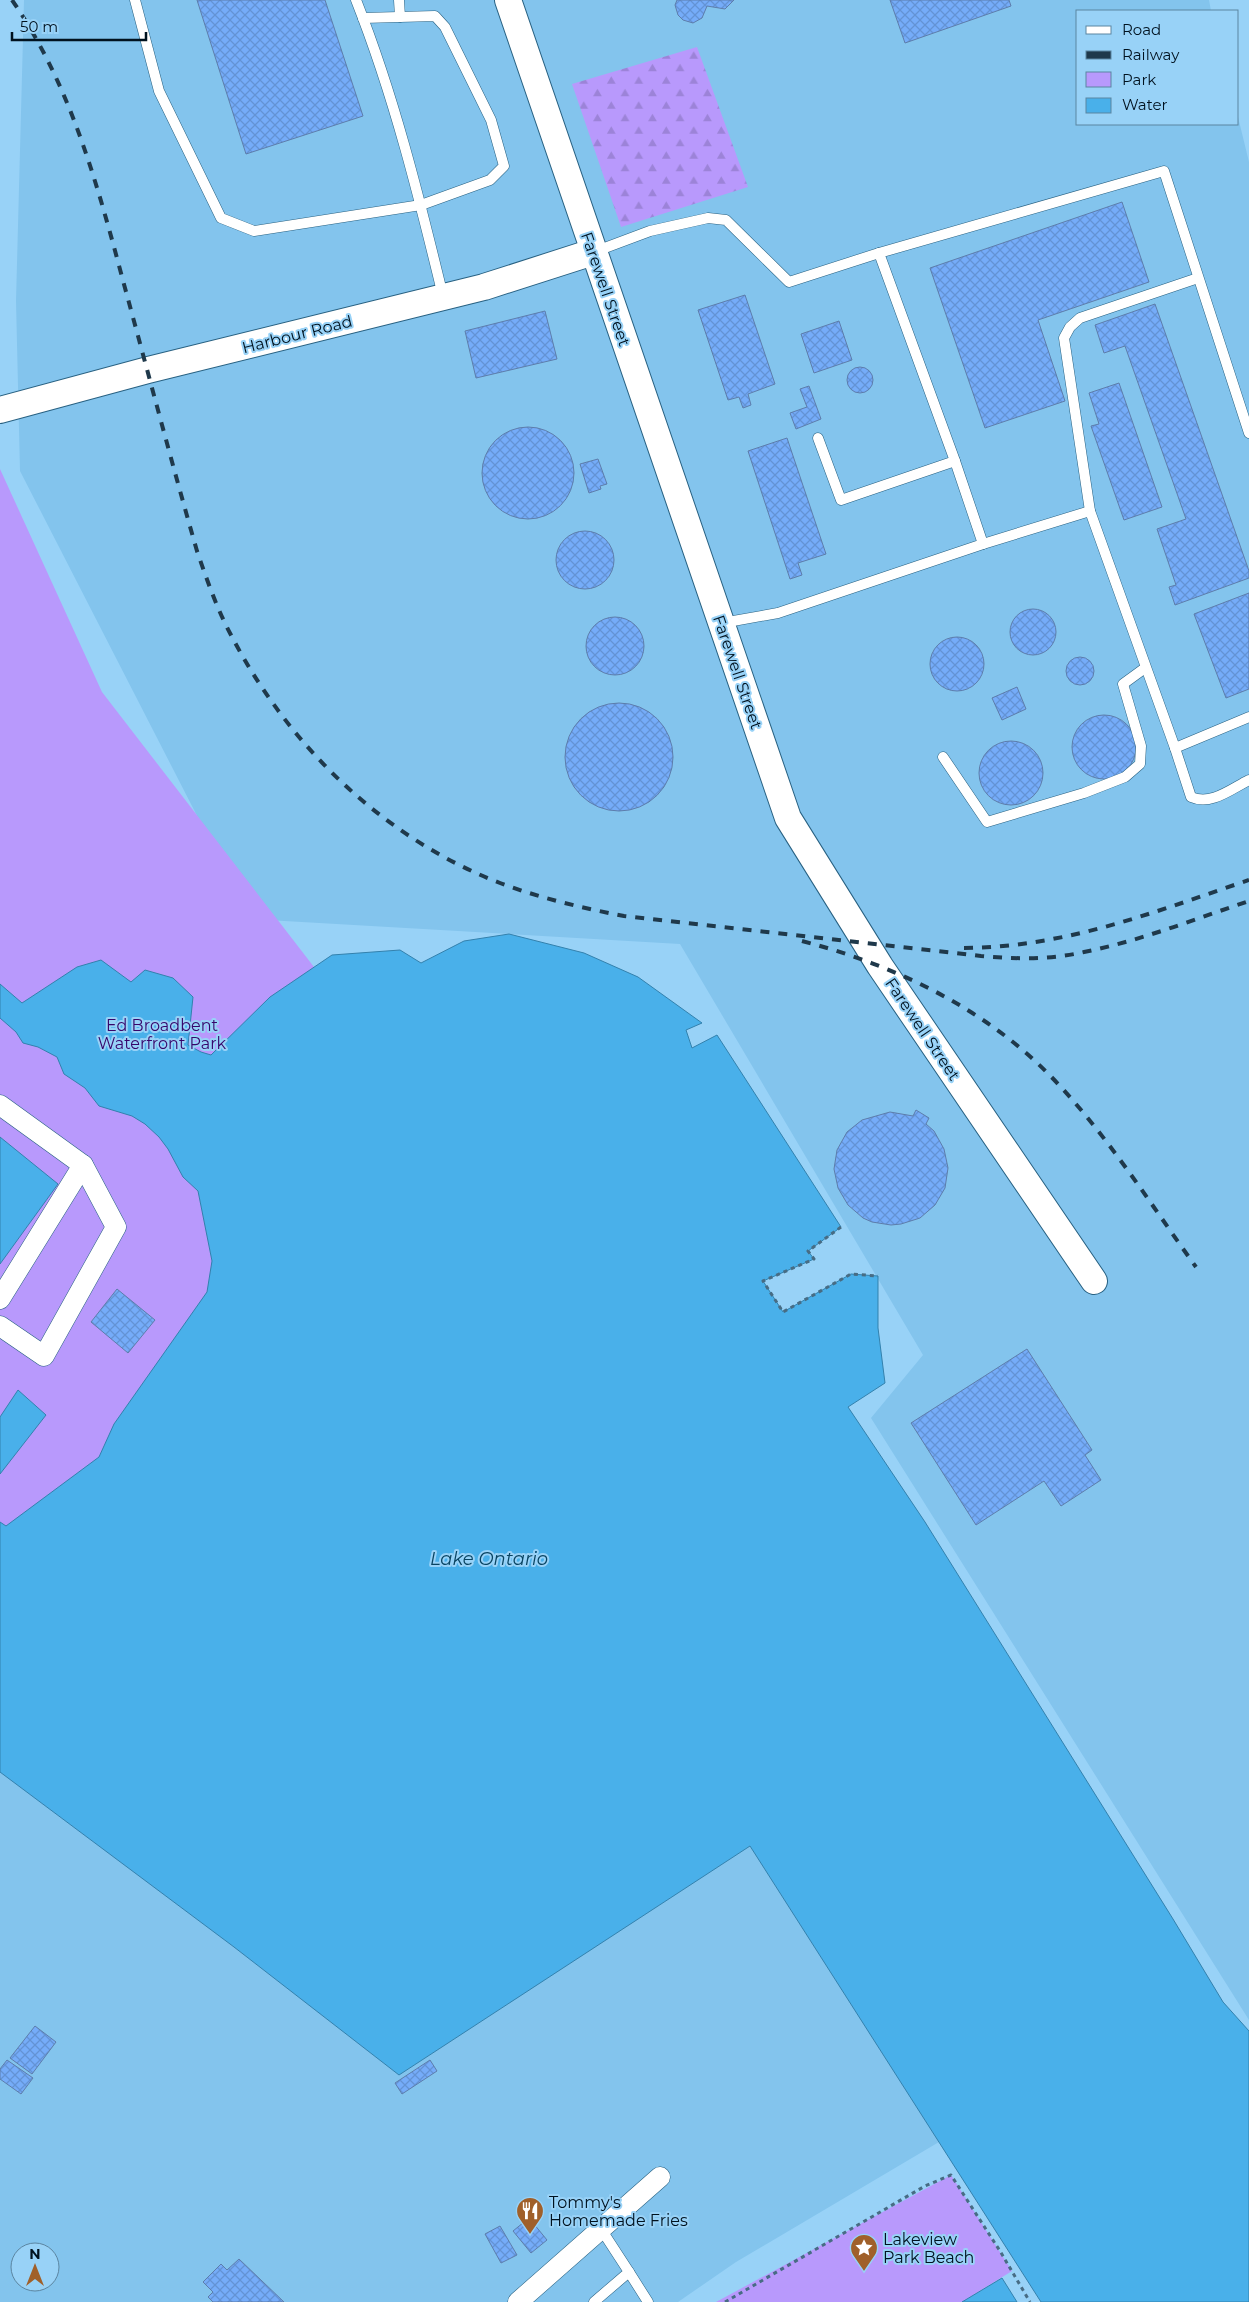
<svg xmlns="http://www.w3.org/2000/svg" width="1249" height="2302" font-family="Montserrat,sans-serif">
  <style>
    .built { fill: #83c4ed; fill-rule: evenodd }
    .forest { fill: url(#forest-firs) }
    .green { fill: #b899fc }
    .water { fill: #49b0ea; stroke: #3381ad }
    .building { fill: url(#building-cross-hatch); stroke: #5d7dab }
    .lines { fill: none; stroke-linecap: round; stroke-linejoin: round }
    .service-casing { stroke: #286182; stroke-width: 11 }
    .minor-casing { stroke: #286182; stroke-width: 21 }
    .tertiary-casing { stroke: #286182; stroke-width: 28 }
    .path { stroke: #476c84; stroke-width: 3; stroke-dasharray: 4 4; stroke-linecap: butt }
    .service { stroke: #fff; stroke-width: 10 }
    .minor { stroke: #fff; stroke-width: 20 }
    .tertiary { stroke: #fff; stroke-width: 26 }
    .rail { stroke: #1f394b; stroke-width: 4; stroke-dasharray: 9 9; stroke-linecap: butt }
    .labels { text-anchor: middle; stroke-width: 4; stroke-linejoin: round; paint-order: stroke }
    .street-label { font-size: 16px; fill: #00121f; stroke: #98d2f7 }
    .park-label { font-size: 16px; fill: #37056a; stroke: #98d2f7 }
    .poi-label { font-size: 16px; fill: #00121f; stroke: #98d2f7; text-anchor: start }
    .water-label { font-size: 18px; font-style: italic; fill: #094462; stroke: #98d2f7 }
  </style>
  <defs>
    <pattern id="forest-firs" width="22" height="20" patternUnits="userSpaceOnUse" patternTransform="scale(1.25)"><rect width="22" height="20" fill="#b899fc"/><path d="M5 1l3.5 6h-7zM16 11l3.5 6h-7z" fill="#9c83d8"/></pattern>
    <pattern id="building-cross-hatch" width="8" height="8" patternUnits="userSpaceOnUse" patternTransform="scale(1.25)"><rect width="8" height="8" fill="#75acf9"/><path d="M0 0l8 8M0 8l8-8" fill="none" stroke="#6393d5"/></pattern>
  </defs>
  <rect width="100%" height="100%" fill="#98d2f7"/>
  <g class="built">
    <polygon points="24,0 1209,0 1211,11 1078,11 1078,124 1238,124 1238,117 1249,162 1249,2020 871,1418 923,1355 680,944 250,919 20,471 16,301"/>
    <path d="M 0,1772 L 234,1947 L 399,2075 L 750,1846 L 939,2142 L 736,2262 L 678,2302 L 0,2302 ZM 20,2252 L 50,2252 L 50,2282 L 20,2282 Z"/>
  </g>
  <polygon class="forest" points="697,47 748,187 621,227 572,84"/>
  <g class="green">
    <polygon points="0,469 102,692 341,1002 252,1291 0,1610"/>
    <polygon points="951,2175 1012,2271 962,2302 716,2302"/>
  </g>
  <g class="water">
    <polygon points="509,934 584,953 638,977 702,1023 686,1030 692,1048 717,1035 841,1227 808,1251 814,1259 763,1281 783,1312 851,1274 878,1276 878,1328 885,1383 848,1407 925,1522 1173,1919 1223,2002 1249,2031 1249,2302 1041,2302 750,1846 399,2075 234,1947 0,1772 0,1522 6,1526 99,1457 114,1424 207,1292 212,1261 198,1191 183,1177 168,1149 159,1137 145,1124 132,1116 99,1106 85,1088 64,1074 57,1057 38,1047 23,1043 16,1032 0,1018 0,984 22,1003 77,967 101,960 131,982 145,970 173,978 193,997 188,1045 201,1052 211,1055 270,997 332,955 400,950 421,963 464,941"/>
    <polygon points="0,1137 58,1184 0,1264"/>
    <polygon points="18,1390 46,1415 0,1474 0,1417"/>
    <polygon points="1002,2278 1017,2302 962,2302"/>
  </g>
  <g class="building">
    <polygon points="197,0 325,0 363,116 246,154"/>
    <polygon points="677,0 734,0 725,9 707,6 702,18 693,23 683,20 678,15 675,5"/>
    <polygon points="890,0 1009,0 1011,6 905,43"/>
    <polygon points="1122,202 1149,282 1038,320 1065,401 985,428 930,268"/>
    <polygon points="745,295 775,384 748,394 751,405 743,408 739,397 728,400 698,310"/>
    <polygon points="1155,304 1249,571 1249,578 1175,605 1169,587 1176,585 1157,529 1186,519 1125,346 1104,353 1095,325"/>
    <polygon points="545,311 557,359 476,378 465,331"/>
    <polygon points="839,321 852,360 814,373 801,334"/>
    <circle cx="860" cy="380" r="13"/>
    <polygon points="1119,383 1162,507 1124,520 1091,426 1099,424 1089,393"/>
    <polygon points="809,386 821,419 796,429 790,413 807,407 800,389"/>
    <circle cx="528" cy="473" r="46"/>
    <polygon points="787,438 826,554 798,563 802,575 790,579 748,451"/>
    <polygon points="598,459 607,484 600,486 601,489 589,493 580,464"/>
    <circle cx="585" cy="560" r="29"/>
    <polygon points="1249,593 1249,689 1226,698 1194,614"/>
    <circle cx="1033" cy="632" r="23"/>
    <circle cx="615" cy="646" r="29"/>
    <circle cx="957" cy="664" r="27"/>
    <circle cx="1080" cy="671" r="14"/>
    <polygon points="1017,687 1026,709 1002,720 992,698"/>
    <circle cx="619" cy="757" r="54"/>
    <circle cx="1104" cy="747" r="32"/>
    <circle cx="1011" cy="773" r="32"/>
    <polygon points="916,1110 929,1118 926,1124 934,1131 944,1149 948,1168 945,1188 935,1205 920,1218 901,1224 891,1225 872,1222 863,1218 848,1205 838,1188 834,1169 837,1150 847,1132 862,1120 890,1112 913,1116"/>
    <polygon points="117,1289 155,1320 128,1353 91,1322"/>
    <polygon points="1027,1349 1092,1450 1085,1455 1101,1480 1061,1506 1044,1481 976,1525 911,1423"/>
    <polygon points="35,2026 56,2042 32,2074 10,2058"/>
    <polygon points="7,2060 33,2078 21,2094 0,2079 0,2069"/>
    <polygon points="430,2060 437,2071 402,2094 395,2083"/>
    <polygon points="529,2218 547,2240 531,2253 513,2231"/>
    <polygon points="500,2226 517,2255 501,2263 485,2234"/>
    <polygon points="239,2259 284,2302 213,2302 208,2297 213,2292 203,2282 221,2264 227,2270"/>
  </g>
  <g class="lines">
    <defs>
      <g id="service">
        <polyline points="135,0 159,91 221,218 254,231 421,205 490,180 504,166 491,120 445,27 435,16 363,18"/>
        <path d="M 356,0 C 394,96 419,197 443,296"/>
        <polyline points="399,0 400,17"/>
        <polyline points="594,252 650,231 708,218 726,220 789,282 879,253"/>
        <path d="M 1198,278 L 1080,318 L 1070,327 L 1064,338 L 1090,511 L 1175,748 L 1191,797 C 1211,806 1231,789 1249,780"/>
        <polyline points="818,438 841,500 955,461"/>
        <polyline points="983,544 955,461 879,253 1164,171 1249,433"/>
        <polyline points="722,623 778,613 983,544 1090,511"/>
        <polyline points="1175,748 1249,717"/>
        <polyline points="943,757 987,822 1084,793 1125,777 1140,764 1141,746 1123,684 1145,668"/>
        <polyline points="629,2272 648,2302"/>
        <polyline points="594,2302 629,2272 601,2229"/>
      </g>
      <g id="minor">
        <polyline points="0,1105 83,1165 116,1227 44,1356 0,1326"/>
        <polyline points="0,1299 83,1165"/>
        <polyline points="518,2302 660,2177"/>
      </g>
      <g id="tertiary">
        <polyline points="508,0 788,818 880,966 1094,1281"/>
        <polyline points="0,410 148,370 484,287 593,252"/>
      </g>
    </defs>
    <use href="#service" class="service-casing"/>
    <use href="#minor" class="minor-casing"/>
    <use href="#tertiary" class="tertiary-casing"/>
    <g class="path">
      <polyline points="841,1227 808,1251 814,1259 763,1281 783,1312 851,1274 878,1276"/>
      <polyline points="725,2302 925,2186 951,2175 1000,2251 1030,2302"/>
    </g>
    <use href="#service" class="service"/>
    <use href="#minor" class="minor"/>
    <use href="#tertiary" class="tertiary"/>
    <g class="rail">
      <path d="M 12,0 C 72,87 98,187 125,288 C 149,376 172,464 197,551 C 207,580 217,609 231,635 C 288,745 383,838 500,883 C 540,898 582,908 624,916 L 981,956 C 1016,959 1050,960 1084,952 C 1140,941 1195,919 1249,901"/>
      <path d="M 802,941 C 898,966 991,1011 1059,1085 C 1111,1141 1152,1206 1196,1267"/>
      <path d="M 964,948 C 1067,947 1154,912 1249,880"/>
    </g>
  </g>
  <defs>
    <symbol id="restaurant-pin" viewBox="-11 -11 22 30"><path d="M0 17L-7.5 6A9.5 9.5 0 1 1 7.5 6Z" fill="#a0602a" stroke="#98d2f7"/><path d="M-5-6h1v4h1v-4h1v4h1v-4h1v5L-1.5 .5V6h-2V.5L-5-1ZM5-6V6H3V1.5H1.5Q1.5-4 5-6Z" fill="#fff"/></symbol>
    <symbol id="sight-pin" viewBox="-11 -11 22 30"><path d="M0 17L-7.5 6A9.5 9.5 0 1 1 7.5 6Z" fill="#a0602a" stroke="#98d2f7"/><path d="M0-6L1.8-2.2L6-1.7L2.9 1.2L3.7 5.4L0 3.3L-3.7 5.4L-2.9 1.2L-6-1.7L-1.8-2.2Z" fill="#fff"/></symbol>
  </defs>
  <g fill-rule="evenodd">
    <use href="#restaurant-pin" x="514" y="2195" width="32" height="43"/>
    <use href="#sight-pin" x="848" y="2232" width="32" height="43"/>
  </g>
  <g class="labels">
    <g class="street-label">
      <text transform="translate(606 289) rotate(71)" y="6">Farewell Street</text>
      <text transform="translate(297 334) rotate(-14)" y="6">Harbour Road</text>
      <text transform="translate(738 672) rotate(71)" y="6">Farewell Street</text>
      <text transform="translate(923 1029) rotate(56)" y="6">Farewell Street</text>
    </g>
    <g class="park-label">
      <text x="162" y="1031">Ed Broadbent<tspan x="162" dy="18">Waterfront Park</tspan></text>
    </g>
    <g class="poi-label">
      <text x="549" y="2208">Tommy's<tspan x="549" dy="18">Homemade Fries</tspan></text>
      <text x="883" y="2245">Lakeview<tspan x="883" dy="18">Park Beach</tspan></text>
    </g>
    <g class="water-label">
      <text x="489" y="1565">Lake Ontario</text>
    </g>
  </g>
  <rect x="1076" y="10" width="162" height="115" fill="#98d2f7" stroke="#5b85a1"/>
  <rect x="1086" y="26" width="25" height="8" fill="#ffffff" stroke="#5b85a1"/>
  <text x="1122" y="35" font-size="15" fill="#00121f">Road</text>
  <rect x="1086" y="51" width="25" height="8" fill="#1f394b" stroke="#5b85a1"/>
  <text x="1122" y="60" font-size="15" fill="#00121f">Railway</text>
  <rect x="1086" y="72" width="25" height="15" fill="#b899fc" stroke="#5b85a1"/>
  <text x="1122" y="85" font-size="15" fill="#00121f">Park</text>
  <rect x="1086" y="98" width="25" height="15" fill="#49b0ea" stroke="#5b85a1"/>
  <text x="1122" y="110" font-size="15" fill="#00121f">Water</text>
  <g transform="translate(35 2267)"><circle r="24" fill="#98d2f7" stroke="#5b85a1"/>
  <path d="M0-4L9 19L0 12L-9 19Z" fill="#a0602a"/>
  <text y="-8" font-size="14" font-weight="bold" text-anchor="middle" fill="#00121f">N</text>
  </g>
  <path d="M12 32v8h134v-8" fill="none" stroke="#00121f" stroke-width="2.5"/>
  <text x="20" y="32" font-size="15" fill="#00121f" stroke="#98d2f7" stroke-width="4" paint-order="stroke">50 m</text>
</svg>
